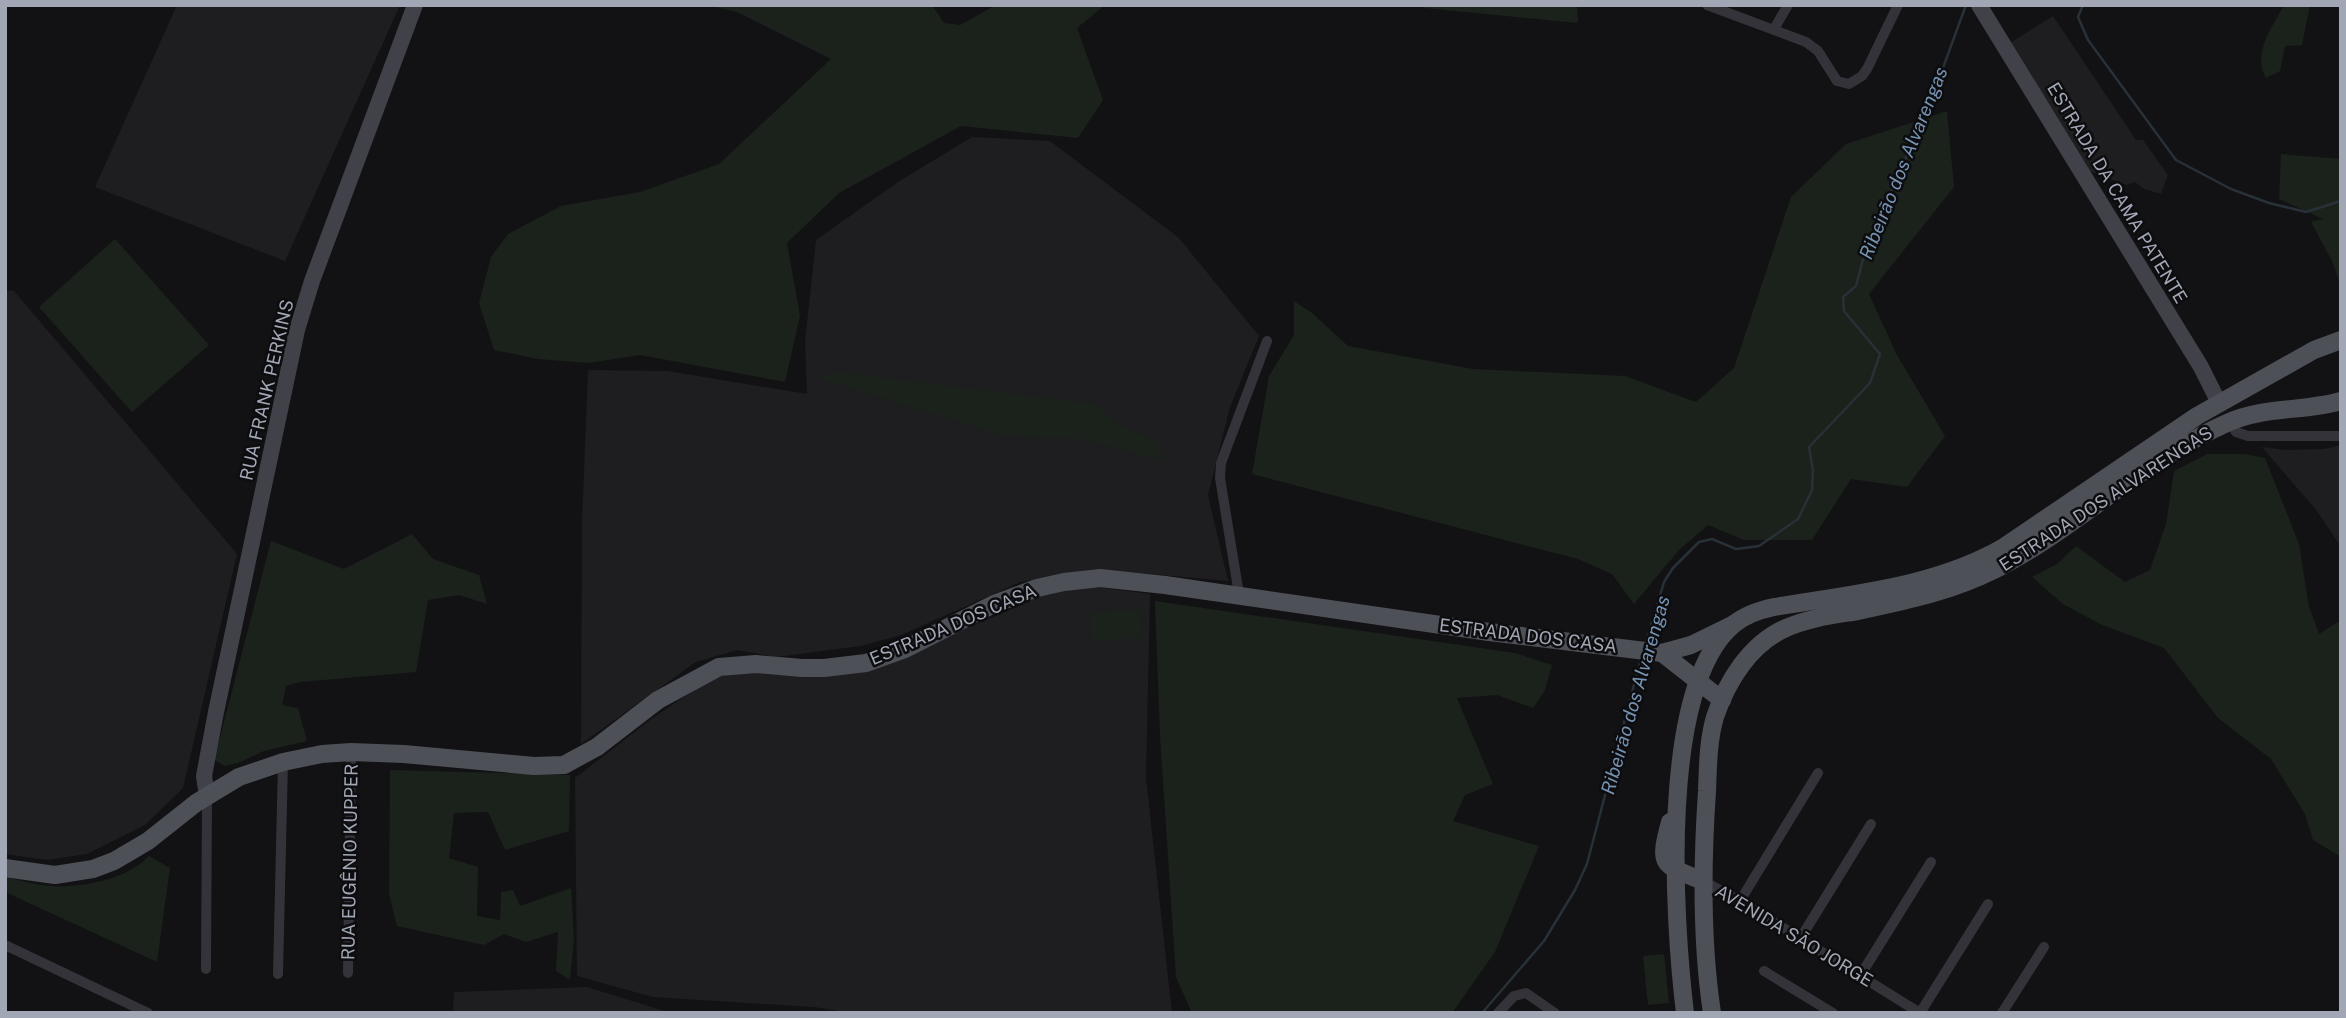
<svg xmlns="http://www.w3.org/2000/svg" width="2346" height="1018" font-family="'Public Sans',sans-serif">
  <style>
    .built { fill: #1e1e21 }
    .green { fill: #1a221b }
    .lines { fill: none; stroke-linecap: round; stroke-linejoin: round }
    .stream { stroke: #283038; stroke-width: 2.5 }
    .street { stroke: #333339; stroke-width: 10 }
    .secondary { stroke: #414249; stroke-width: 16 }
    .primary { stroke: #4e5058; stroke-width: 18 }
    .labels { text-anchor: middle; stroke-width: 5; stroke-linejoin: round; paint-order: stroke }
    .street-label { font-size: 18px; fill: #a2a7b5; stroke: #0d0d0f }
    .water-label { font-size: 19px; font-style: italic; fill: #7793b3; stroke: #0d0d0f }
  </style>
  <rect width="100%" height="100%" fill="#121214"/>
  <g class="built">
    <polygon points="177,5 400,5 285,261 95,187"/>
    <polygon points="2053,16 2136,140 2143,140 2168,175 2161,194 2144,189 2135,182 2127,185 2089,171 2010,43"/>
    <polygon points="972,137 1050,141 1178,237 1259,336 1230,407 1208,495 1228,581 1095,569 1020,582 901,635 861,646 776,657 737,650 696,662 581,744 582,522 588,370 668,371 807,394 805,342 816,240 898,182"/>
    <polygon points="5,290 14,291 237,554 183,788 145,825 87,854 47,860 5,854"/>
    <polygon points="2341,445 2341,547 2317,511 2262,447 2285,450 2324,449"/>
    <polygon points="1090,586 1150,594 1146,778 1172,1013 851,1013 814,1007 653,997 577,976 575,778 650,720 720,672 866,671 1021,605 1041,594"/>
    <polygon points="587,987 671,1013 453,1013 454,992"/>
  </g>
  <g class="green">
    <polygon points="707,5 932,5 944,23 960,25 996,5 1105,5 1077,28 1103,100 1078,138 961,126 839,193 787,243 800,316 785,382 640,355 589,363 538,359 494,350 479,303 491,257 508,234 561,206 640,192 719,164 831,59 737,12"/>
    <polygon points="1423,5 1577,5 1578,23 1425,8"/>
    <path d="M 2284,5 L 2310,5 L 2302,45 L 2285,46 L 2280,71 L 2266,78 C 2252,53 2272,28 2284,5 Z"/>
    <polygon points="1947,111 1954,187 1869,294 1897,355 1945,436 1907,487 1851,479 1812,540 1744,540 1708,525 1679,550 1634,604 1612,574 1578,559 1252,474 1269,376 1294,335 1294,301 1312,313 1348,346 1473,369 1625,376 1696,402 1734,368 1791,197 1846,144"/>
    <polygon points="2281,154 2341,159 2341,286 2332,261 2311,222 2323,219 2279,199"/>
    <polygon points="115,239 209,345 132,412 39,307"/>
    <polygon points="837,372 1094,404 1123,426 1162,444 1158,460 1081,439 1001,435 817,378"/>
    <polygon points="2207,454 2245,454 2265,458 2299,544 2309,607 2319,634 2341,620 2341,857 2313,840 2305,814 2271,759 2218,718 2164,648 2100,624 2063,604 2032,577 2057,564 2076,546 2125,582 2150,570 2166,524 2174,471"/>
    <polygon points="412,534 433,559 479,575 487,604 459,595 428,600 416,672 300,682 286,686 282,705 298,708 307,741 264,751 238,763 225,766 214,760 271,541 344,569"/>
    <polygon points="1155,601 1515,653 1552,665 1545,690 1533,708 1497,695 1457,698 1493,784 1465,795 1453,821 1539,846 1495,952 1452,1013 1192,1013 1176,977 1160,736"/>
    <polygon points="1140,609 1142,638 1092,641 1090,612"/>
    <polygon points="390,770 570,775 569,831 505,850 488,812 454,813 449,858 478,867 477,916 500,920 501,892 513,890 520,906 571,888 574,940 570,980 556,971 558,932 526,942 504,934 484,945 397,926 389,894"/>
    <path d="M 149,856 L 170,868 L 157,962 L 5,892 L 5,877 C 20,880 35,885 50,886 C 82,888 126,880 149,856 Z"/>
    <polygon points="1664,954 1669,1003 1648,1005 1643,956"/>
  </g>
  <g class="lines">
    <g class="stream">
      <polyline points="2083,5 2078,17 2088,40 2176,160 2231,189 2269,203 2306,212 2341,201"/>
      <polyline points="1645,645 1664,582 1673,568 1699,542 1712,539 1736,549 1759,546 1798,519 1812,490 1813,471 1809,447 1870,383 1880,354 1844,311 1843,297 1856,286 1866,248 1932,98 1966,5"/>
      <polyline points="1482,1013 1544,941 1575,890 1587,864 1641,658"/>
    </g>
    <g class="street">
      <polyline points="1707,5 1806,42 1818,51 1837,81 1849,84 1862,76 1867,69 1898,5"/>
      <polyline points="1774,29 1788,5"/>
      <polyline points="2229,422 2236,432 2248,436 2341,436"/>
      <polyline points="1239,594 1220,478 1221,463 1267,341"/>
      <polyline points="1703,881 1740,901 1920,1013"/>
      <polyline points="1740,901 1818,773"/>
      <polyline points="1800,939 1871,824"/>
      <polyline points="5,945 148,1013"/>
      <polyline points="206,969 207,796"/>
      <polyline points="1764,971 1833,1013"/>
      <polyline points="348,973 351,752"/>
      <polyline points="278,974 283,762"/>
      <polyline points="1860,976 1931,862"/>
      <polyline points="1498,1013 1514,996 1526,993 1555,1013"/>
      <polyline points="1920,1013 1988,904"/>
      <polyline points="2002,1013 2044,947"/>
    </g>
    <g class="secondary">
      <polyline points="1979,5 2201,367 2219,403"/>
      <polyline points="207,796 204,776 216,712 297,330 312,281 415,5"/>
    </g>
    <g class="primary">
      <polyline points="1662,653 1722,700"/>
      <path d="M 1670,822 C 1658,867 1662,864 1703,881"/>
      <polyline points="5,868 55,875 93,869 114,861 148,841 196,803 239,777 283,762 322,754 351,752 404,754 534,766 564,765 597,747 658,700 719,667 756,664 802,668 824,668 866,663 905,649 994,604 1037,588 1064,582 1100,578 1165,585 1489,632 1662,653 1691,645 1734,624"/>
      <path d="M 1685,1013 C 1674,922 1658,686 1734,624 C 1745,615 1760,610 1774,607 C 1851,594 1935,587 2004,547 L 2197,416 L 2314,350 L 2341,340"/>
      <path d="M 1712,1013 C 1701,940 1702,864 1707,791 C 1708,766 1708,741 1715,717 C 1727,681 1750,644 1786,628 C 1808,618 1834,615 1858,611 C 1905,601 1950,592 1994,570 C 2076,529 2143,460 2227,423 C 2264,406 2303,412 2341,401"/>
    </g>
  </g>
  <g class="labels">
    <g class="street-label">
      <text transform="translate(2117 193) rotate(59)" y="6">ESTRADA DA CAMA PATENTE</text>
      <text transform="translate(267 390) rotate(-77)" y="6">RUA FRANK PERKINS</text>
      <text transform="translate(2106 499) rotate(-33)" y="6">ESTRADA DOS ALVARENGAS</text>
      <text transform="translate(953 625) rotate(-23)" y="6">ESTRADA DOS CASA</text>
      <text transform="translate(1528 636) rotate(7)" y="6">ESTRADA DOS CASA</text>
      <text transform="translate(350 862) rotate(-89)" y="6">RUA EUGÊNIO KUPPER</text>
      <text transform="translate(1794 936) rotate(31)" y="6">AVENIDA SÃO JORGE</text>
    </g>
    <g class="water-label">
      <text transform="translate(1903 163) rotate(-68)" y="7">Ribeirão dos Alvarengas</text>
      <text transform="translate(1635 695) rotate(-74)" y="7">Ribeirão dos Alvarengas</text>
    </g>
  </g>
  <rect width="2346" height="1018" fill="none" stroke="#a2a7b5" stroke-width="14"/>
</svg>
